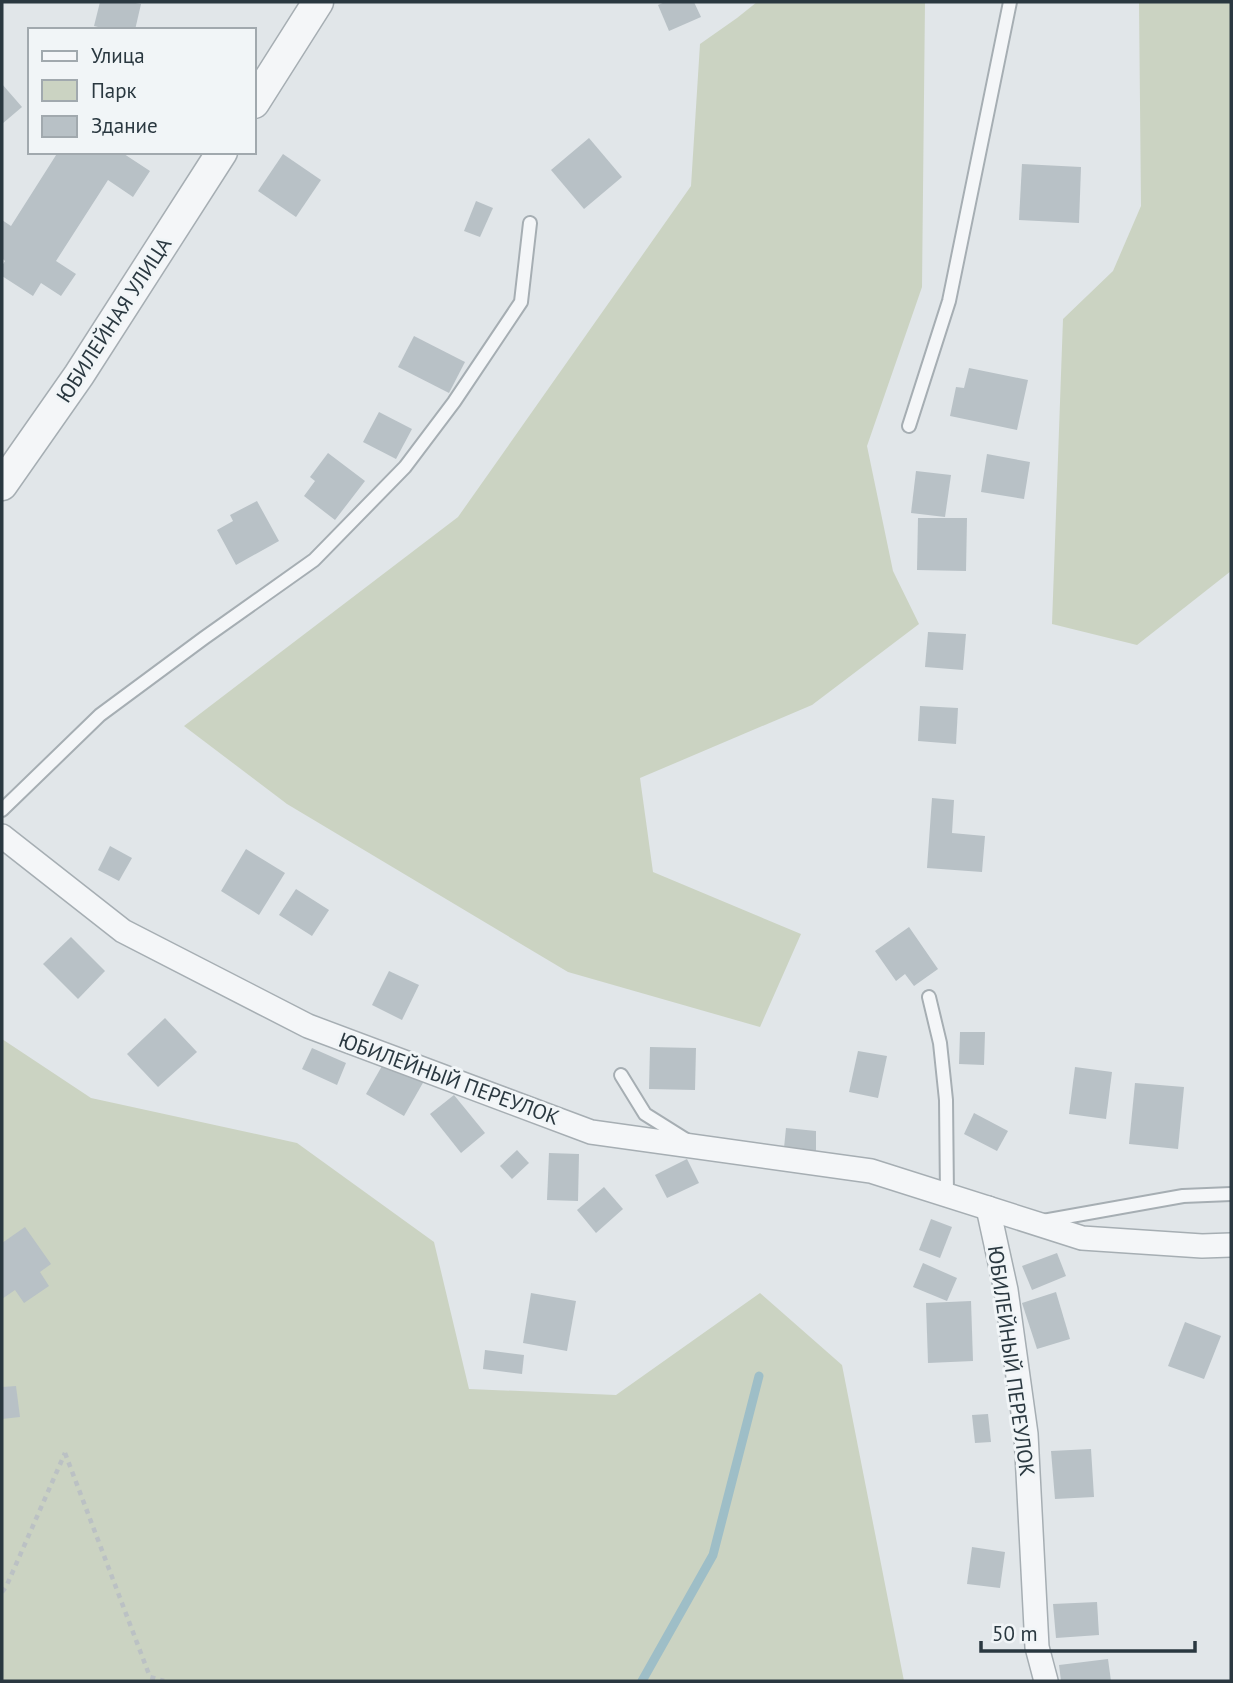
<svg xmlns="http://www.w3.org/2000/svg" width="1233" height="1683" font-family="'PT Sans',sans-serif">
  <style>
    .green { fill: #cbd3c2 }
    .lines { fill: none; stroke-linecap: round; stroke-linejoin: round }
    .stream { stroke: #9ebec7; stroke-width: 9 }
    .building { fill: #b8c1c6 }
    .service-casing { stroke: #a6aeb3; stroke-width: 16 }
    .minor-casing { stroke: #a6aeb3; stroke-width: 26 }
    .tertiary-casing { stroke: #a6aeb3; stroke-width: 33 }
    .path { stroke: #bbc1c4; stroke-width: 4.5; stroke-dasharray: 5 5; stroke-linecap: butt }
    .service { stroke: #f4f6f8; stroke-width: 12 }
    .minor { stroke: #f4f6f8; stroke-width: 23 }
    .tertiary { stroke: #f4f6f8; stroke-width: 30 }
    .labels { text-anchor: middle; stroke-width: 6; stroke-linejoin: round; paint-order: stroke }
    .street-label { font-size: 21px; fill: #2a3840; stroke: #f1f5f7 }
  </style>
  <rect width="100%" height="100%" fill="#e1e6e9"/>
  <g class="green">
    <polygon points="757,2 925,2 922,287 867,446 893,571 919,624 812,705 640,778 653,872 801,934 760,1027 568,972 287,804 184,726 458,517 691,186 700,44 737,18"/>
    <polygon points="1139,2 1231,2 1231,571 1137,645 1052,624 1063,319 1113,271 1141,206"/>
    <polygon points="2,1039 91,1098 297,1143 434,1242 469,1389 616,1395 760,1293 842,1365 904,1681 2,1681"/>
  </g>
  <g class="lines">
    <polyline class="stream" points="642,1681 713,1555 759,1376"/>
  </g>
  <g class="building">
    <polygon points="100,2 130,2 141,4 135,30 110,30 94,26"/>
    <polygon points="665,2 694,2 701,17 669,31 658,5"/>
    <polygon points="2,84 22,107 2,124"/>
    <polygon points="589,138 622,177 584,209 551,170"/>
    <polygon points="58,152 121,152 150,171 133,197 108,180 56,261 76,274 61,296 41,283 33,296 2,276 2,266 5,261 2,258 2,220 11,226"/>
    <polygon points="283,154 321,180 296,217 258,191"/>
    <polygon points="1022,164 1081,167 1079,223 1019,220"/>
    <polygon points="476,201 493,208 480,237 464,231"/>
    <polygon points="414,336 465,362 449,393 398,367"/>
    <polygon points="969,368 1028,380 1017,430 950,416 956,387 964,388"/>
    <polygon points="379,412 412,429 396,459 363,442"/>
    <polygon points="328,453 365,481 335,520 304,496 315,481 310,477"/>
    <polygon points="987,454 1030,462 1024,499 981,492"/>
    <polygon points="916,471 951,475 945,517 911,513"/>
    <polygon points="257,501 279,541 236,565 217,530 233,521 230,515"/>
    <polygon points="918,518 967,518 966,571 917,570"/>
    <polygon points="928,632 966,634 963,670 925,667"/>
    <polygon points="920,706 958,708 956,744 918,741"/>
    <polygon points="932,798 954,800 952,833 985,836 982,872 927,868"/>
    <polygon points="110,846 132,858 119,881 98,870"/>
    <polygon points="246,849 285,873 259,915 221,891"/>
    <polygon points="296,889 329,910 312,936 279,915"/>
    <polygon points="909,927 938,969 914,986 905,974 896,981 875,951"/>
    <polygon points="71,937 105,971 78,999 43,964"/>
    <polygon points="389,971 419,985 402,1020 372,1005"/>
    <polygon points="165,1018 197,1052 158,1087 127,1054"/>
    <polygon points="960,1032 985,1032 984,1065 959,1064"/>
    <polygon points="650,1047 696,1048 695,1090 649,1089"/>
    <polygon points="312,1048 346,1063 337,1085 302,1069"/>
    <polygon points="858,1051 887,1056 878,1098 849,1092"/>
    <polygon points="386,1059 424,1081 404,1116 366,1094"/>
    <polygon points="1075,1067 1112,1072 1106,1119 1069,1114"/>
    <polygon points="1135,1083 1184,1087 1178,1149 1129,1144"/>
    <polygon points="454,1095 485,1133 461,1153 430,1114"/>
    <polygon points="974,1113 1008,1131 997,1151 964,1134"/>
    <polygon points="786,1128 816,1131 816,1151 784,1148"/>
    <polygon points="517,1150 529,1163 512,1179 500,1166"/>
    <polygon points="549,1153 579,1154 578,1201 547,1200"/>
    <polygon points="687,1159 699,1183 667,1198 655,1175"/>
    <polygon points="604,1187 623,1209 596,1233 577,1210"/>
    <polygon points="931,1219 952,1227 940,1258 919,1250"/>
    <polygon points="25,1227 51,1264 40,1272 49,1286 24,1303 15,1290 2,1299 2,1243"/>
    <polygon points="1057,1253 1066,1276 1032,1290 1022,1266"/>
    <polygon points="923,1263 957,1278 947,1301 913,1287"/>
    <polygon points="1056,1292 1070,1339 1037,1349 1022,1303"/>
    <polygon points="531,1293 576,1301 567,1351 523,1343"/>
    <polygon points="971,1301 973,1361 928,1363 926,1303"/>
    <polygon points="1185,1322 1221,1336 1204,1379 1168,1366"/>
    <polygon points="485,1350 524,1355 522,1374 483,1369"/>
    <polygon points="16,1386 20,1417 2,1419 2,1387"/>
    <polygon points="988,1414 991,1442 975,1443 972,1415"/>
    <polygon points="1091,1449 1094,1497 1055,1499 1051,1451"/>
    <polygon points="972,1547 1005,1552 1000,1588 967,1584"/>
    <polygon points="1097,1602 1099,1635 1056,1638 1053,1604"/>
    <polygon points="1108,1659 1111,1681 1061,1681 1059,1665"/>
  </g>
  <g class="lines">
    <defs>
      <g id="service">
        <polyline points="909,426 949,301 1010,2"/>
        <polyline points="2,810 100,715 204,638 314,560 405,467 454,402 521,302 530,223"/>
        <polyline points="929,997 940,1043 946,1100 947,1195"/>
        <polyline points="621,1075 645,1114 688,1141"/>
        <polyline points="1043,1221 1183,1196 1231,1194"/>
      </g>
      <g id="minor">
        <polyline points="2,836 123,931 308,1026 591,1132 871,1171 1082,1238 1202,1246 1231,1245"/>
        <polyline points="988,1208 1006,1290 1026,1434 1037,1647 1046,1681"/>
      </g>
      <g id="tertiary">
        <polyline points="254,103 318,2"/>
        <polyline points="2,485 79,375 222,152"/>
      </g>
    </defs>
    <use href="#service" class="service-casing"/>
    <use href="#minor" class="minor-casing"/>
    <use href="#tertiary" class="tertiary-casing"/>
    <g class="path">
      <polyline points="65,1453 150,1677 164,1681"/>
      <polyline points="2,1592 6,1587 65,1453"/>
    </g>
    <use href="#service" class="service"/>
    <use href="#minor" class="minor"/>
    <use href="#tertiary" class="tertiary"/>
  </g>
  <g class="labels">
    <g class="street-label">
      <text transform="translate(114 320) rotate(-57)" y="7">ЮБИЛЕЙНАЯ УЛИЦА</text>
      <text transform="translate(449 1079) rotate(20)" y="7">ЮБИЛЕЙНЫЙ ПЕРЕУЛОК</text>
      <text transform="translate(1011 1361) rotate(82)" y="7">ЮБИЛЕЙНЫЙ ПЕРЕУЛОК</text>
    </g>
  </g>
  <rect width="1233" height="1683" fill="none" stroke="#2a3840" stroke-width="7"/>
  <rect x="28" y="28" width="228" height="126" fill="#f1f5f7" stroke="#a1a9ae" stroke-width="2"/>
  <rect x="42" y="51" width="35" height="10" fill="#f4f6f8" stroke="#a1a9ae" stroke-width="2"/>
  <text x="91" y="63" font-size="21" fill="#2a3840">Улица</text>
  <rect x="42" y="80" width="35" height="21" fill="#cbd3c2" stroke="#a1a9ae" stroke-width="2"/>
  <text x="91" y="98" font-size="21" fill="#2a3840">Парк</text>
  <rect x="42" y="116" width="35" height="21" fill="#b8c1c6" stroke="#a1a9ae" stroke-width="2"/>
  <text x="91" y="133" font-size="21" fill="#2a3840">Здание</text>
  <path d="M981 1641v10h214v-10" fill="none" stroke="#2a3840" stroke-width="3.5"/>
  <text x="992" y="1641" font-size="21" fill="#2a3840" stroke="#f1f5f7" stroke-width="5" paint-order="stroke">50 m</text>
</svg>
